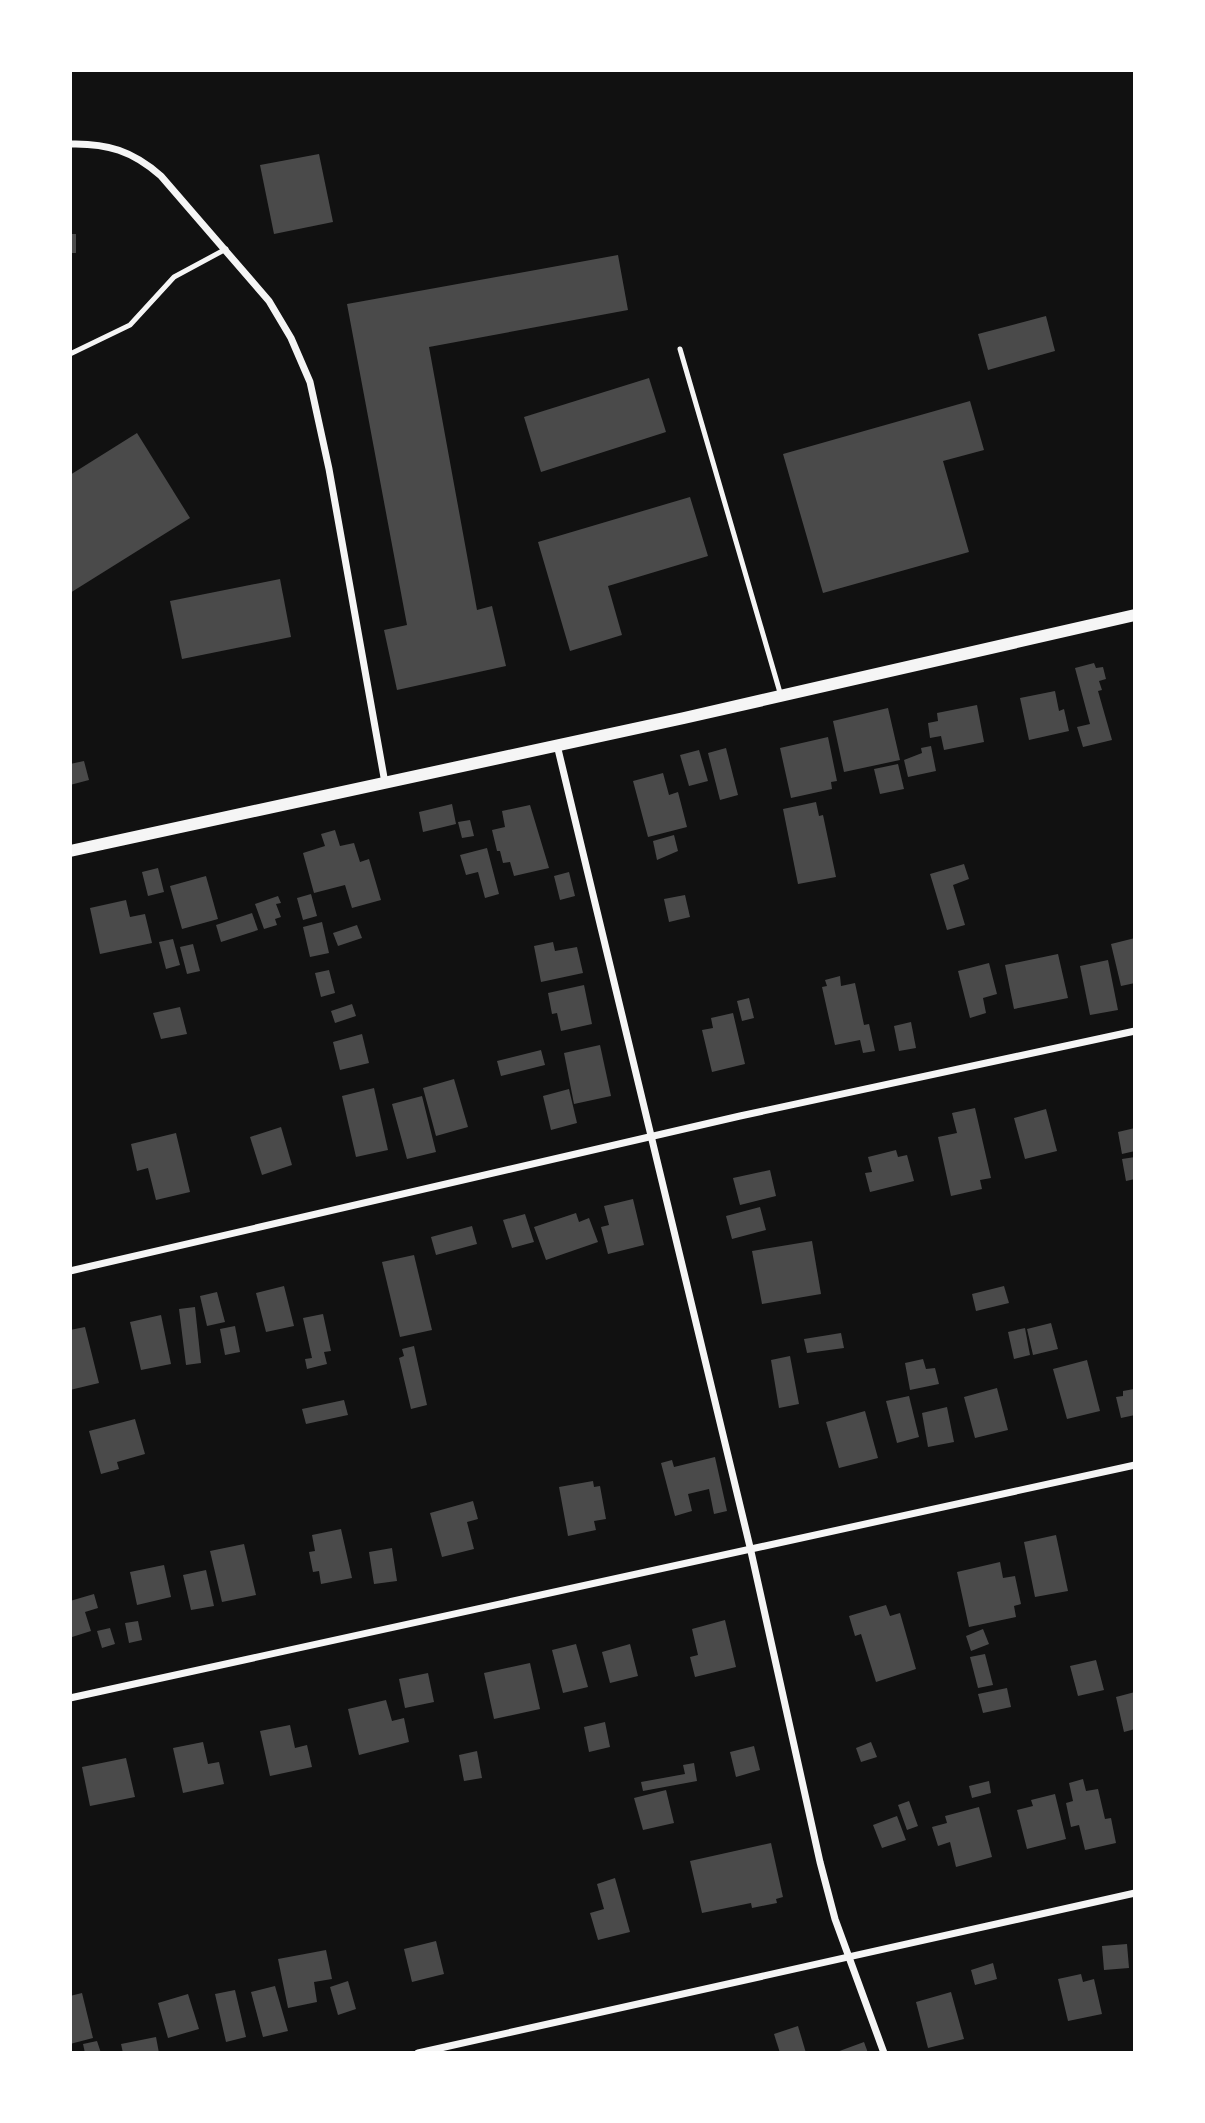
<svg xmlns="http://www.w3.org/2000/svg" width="1205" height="2123" font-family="'Roboto Condensed',sans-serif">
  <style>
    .building { fill: #4a4a4a }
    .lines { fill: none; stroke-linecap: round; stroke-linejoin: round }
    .service { stroke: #f5f5f5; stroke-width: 5 }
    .minor { stroke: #f5f5f5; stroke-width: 7 }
    .tertiary { stroke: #f5f5f5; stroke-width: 12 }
  </style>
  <rect width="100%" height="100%" fill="#111"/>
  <g class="building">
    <polygon points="319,154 333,222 274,234 260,165"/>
    <rect x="70" y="234" width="6" height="19"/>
    <polygon points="618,255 628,310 429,347 477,610 492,606 506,666 397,690 384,630 407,625 347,304"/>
    <polygon points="1046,316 1055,351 988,370 978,334"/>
    <polygon points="649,378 666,432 541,472 524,417"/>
    <polygon points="970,401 984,450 943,461 969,552 823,593 783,454"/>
    <polygon points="137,433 190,518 70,593 70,475"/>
    <polygon points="690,497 708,556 608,586 622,635 570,651 538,542"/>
    <polygon points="280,579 291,637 182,659 170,601"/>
    <polygon points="1094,663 1096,668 1103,667 1106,679 1099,681 1102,690 1098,691 1112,740 1083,747 1077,727 1090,724 1075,668"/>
    <polygon points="1055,691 1059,711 1064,709 1069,731 1029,740 1020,698"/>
    <polygon points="977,705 984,742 944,750 941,736 930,738 928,723 938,721 937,713"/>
    <polygon points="888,708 900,760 844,772 833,721"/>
    <polygon points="828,737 837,781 831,782 832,789 791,798 780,748"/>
    <polygon points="931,746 936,771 908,777 904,760 922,753 921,748"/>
    <polygon points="726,748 738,795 720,800 708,753"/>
    <polygon points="699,750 708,781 689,786 680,755"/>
    <polygon points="84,761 89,780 70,785 70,764"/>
    <polygon points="898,764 904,789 880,794 874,769"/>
    <polygon points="663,773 669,795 678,792 687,827 648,837 633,781"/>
    <polygon points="816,802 819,816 823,815 836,877 798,884 783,809"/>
    <polygon points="452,804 456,824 423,832 419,812"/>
    <polygon points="530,805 549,868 514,876 510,862 503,863 500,851 497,851 492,830 505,827 502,811"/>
    <polygon points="470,820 474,836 462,838 458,822"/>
    <polygon points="335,830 340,846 354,843 360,862 369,859 381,900 352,908 345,885 314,893 303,853 325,846 321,834"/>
    <polygon points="674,835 678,851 657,860 653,841"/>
    <polygon points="487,848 499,894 485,898 478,872 466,875 460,855"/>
    <polygon points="964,864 969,879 953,885 965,925 947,930 930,874"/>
    <polygon points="158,868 164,892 148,896 142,872"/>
    <polygon points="569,872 575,896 560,900 554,876"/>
    <polygon points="206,876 218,919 182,929 170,886"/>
    <polygon points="311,894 317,916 303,920 297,898"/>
    <polygon points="685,895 690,917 669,922 664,899"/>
    <polygon points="278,896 281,903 276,904 281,917 275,919 277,925 264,929 255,904"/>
    <polygon points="126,900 130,917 145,914 152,943 100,954 90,908"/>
    <polygon points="252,913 258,930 221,942 216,925"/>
    <polygon points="322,922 329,953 310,957 303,927"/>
    <polygon points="357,925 362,938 338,946 333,933"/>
    <polygon points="1135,938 1135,983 1121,986 1111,944"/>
    <polygon points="173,939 180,965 166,969 159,942"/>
    <polygon points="553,942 555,951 577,947 583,973 541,982 534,946"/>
    <polygon points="193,944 200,971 187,974 180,947"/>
    <polygon points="1058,954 1068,998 1014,1009 1005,965"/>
    <polygon points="1108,960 1118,1010 1090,1015 1080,966"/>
    <polygon points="989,963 997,994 983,998 986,1013 970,1018 958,971"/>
    <polygon points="329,970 335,993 321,997 315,973"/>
    <polygon points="840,976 841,986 855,983 864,1025 869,1024 875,1051 863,1053 860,1040 835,1045 822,987 827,986 825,980"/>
    <polygon points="584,985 592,1024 561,1031 557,1013 552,1014 548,993"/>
    <polygon points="749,998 754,1018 742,1021 737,1001"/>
    <polygon points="352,1004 356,1016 335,1023 331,1011"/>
    <polygon points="180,1007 187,1034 161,1039 153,1013"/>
    <polygon points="733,1013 745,1064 712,1072 702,1030 713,1028 711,1018"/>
    <polygon points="911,1022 916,1048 899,1051 894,1026"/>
    <polygon points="362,1034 369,1063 340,1070 333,1042"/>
    <polygon points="600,1045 611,1096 574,1104 564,1053"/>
    <polygon points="541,1050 545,1065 501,1076 497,1061"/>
    <polygon points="454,1079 468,1127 436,1136 423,1088"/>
    <polygon points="374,1088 388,1150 356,1157 342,1096"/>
    <polygon points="569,1089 577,1123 551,1130 543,1096"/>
    <polygon points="422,1096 436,1152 407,1159 392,1104"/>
    <polygon points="975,1108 991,1178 980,1180 982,1189 951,1196 938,1137 957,1133 952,1113"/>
    <polygon points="1046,1109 1057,1151 1025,1159 1014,1118"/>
    <polygon points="281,1127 292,1165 262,1175 250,1137"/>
    <polygon points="1135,1128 1135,1151 1122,1154 1118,1132"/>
    <polygon points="176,1133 190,1192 156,1200 148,1168 137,1171 131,1144"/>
    <polygon points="896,1150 898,1157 907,1155 914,1181 870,1192 865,1173 872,1172 868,1157"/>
    <polygon points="1135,1157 1135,1179 1126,1181 1122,1159"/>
    <polygon points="770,1170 776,1196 740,1205 733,1178"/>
    <polygon points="633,1199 644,1245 608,1254 601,1227 609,1225 604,1206"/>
    <polygon points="760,1207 766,1230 732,1239 726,1216"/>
    <polygon points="576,1213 579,1222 589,1218 598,1242 546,1260 534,1227"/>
    <polygon points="525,1214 534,1242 512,1248 503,1220"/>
    <polygon points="472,1226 477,1244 436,1255 431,1237"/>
    <polygon points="812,1241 821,1294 762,1304 752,1251"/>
    <polygon points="414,1255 432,1330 400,1337 382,1262"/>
    <polygon points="284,1286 294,1326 266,1332 256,1293"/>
    <polygon points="1004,1286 1009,1303 976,1311 972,1294"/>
    <polygon points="217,1292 225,1322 207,1326 200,1296"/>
    <polygon points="195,1307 201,1363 186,1365 179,1309"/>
    <polygon points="323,1314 331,1351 324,1352 327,1364 307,1369 305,1359 312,1358 303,1318"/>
    <polygon points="161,1315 171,1364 141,1370 130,1322"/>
    <polygon points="1051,1323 1058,1349 1033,1355 1027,1329"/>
    <polygon points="235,1326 240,1352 225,1355 220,1329"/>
    <polygon points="85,1327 99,1383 70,1390 70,1330"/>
    <polygon points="1025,1328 1030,1355 1014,1359 1008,1332"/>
    <polygon points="841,1333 844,1348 807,1353 804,1339"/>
    <polygon points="414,1346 427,1405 411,1409 399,1358 404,1356 402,1349"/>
    <polygon points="790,1356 799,1404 779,1408 771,1360"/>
    <polygon points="923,1359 926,1369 935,1368 939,1384 910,1390 905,1363"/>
    <polygon points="1087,1360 1100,1411 1067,1419 1053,1369"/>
    <polygon points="997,1388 1008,1430 975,1438 964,1397"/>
    <polygon points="1134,1389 1135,1415 1121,1418 1116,1397 1123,1396 1123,1391"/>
    <polygon points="909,1396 919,1437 897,1443 886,1401"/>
    <polygon points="344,1400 348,1415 306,1424 302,1409"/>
    <polygon points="947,1407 954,1442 928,1447 922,1413"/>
    <polygon points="865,1411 878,1458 839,1468 826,1422"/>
    <polygon points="135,1419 145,1454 117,1462 119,1469 101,1474 89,1431"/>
    <polygon points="715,1457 727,1511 714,1514 709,1489 688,1494 692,1511 675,1516 661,1463 672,1460 674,1467"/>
    <polygon points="593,1481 594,1487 600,1486 606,1519 594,1521 596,1530 568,1536 559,1487"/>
    <polygon points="473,1501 478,1519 467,1522 474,1549 442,1557 430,1513"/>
    <polygon points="341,1529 352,1578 321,1584 319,1571 313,1572 309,1552 315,1551 312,1535"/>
    <polygon points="1056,1535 1068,1591 1035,1597 1024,1542"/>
    <polygon points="244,1544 256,1595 222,1602 210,1551"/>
    <polygon points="392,1548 397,1581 374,1584 369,1552"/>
    <polygon points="1000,1562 1003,1578 1015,1576 1021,1604 1014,1606 1016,1617 969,1627 957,1572"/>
    <polygon points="164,1565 171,1597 137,1605 130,1572"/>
    <polygon points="206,1570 214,1606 191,1610 183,1575"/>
    <polygon points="94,1594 98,1608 85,1612 91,1631 72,1637 70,1601"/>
    <polygon points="886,1605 890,1616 900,1613 916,1669 876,1682 861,1634 855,1636 849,1616"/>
    <polygon points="725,1620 736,1667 695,1677 690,1657 698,1655 692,1629"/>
    <polygon points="138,1621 142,1640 129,1643 125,1623"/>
    <polygon points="110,1628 115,1644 102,1648 97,1631"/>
    <polygon points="983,1629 989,1644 971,1651 966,1636"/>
    <polygon points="576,1644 588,1687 563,1693 552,1650"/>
    <polygon points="630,1644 638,1676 610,1683 602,1652"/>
    <polygon points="985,1654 993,1685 978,1688 970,1657"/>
    <polygon points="1096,1660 1104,1690 1078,1696 1070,1666"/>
    <polygon points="530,1663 540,1709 494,1719 484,1673"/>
    <polygon points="428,1673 434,1702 405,1708 399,1679"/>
    <polygon points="1007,1688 1011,1707 983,1713 978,1694"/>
    <polygon points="1135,1692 1135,1729 1124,1732 1116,1697"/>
    <polygon points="386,1700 392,1721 404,1718 409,1742 359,1755 348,1709"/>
    <polygon points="605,1722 610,1747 589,1752 584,1727"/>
    <polygon points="290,1725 295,1748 307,1745 312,1767 270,1776 260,1731"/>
    <polygon points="203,1742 208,1764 219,1762 224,1784 183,1793 173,1748"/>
    <polygon points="871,1742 877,1757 861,1762 856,1748"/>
    <polygon points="754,1746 760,1770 736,1777 730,1752"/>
    <polygon points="477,1751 482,1778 464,1781 459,1755"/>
    <polygon points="126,1758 135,1797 90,1806 82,1767"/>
    <polygon points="694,1763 697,1781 643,1791 641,1782 685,1774 683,1765"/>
    <polygon points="1083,1779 1086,1791 1098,1789 1105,1819 1111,1818 1116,1843 1085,1850 1079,1825 1071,1827 1066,1803 1073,1801 1069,1783"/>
    <polygon points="989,1781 991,1793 972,1798 969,1786"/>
    <polygon points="666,1790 674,1823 643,1830 634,1798"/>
    <polygon points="1055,1794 1066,1839 1027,1849 1017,1810 1033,1806 1031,1800"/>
    <polygon points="909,1801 918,1826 907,1830 898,1805"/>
    <polygon points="979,1807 992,1857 956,1867 950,1842 938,1846 932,1827 947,1823 945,1816"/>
    <polygon points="897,1816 906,1840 882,1848 873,1825"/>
    <polygon points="771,1843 783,1897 776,1899 777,1903 752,1908 751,1903 702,1913 690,1861"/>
    <polygon points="615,1878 630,1932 598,1940 590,1913 604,1909 597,1884"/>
    <polygon points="436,1941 444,1974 412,1982 404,1949"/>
    <polygon points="1127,1944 1129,1968 1104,1970 1102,1946"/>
    <polygon points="326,1950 332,1979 314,1982 317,2002 288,2008 278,1959"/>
    <polygon points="993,1963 997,1979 975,1985 971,1970"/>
    <polygon points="1081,1974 1083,1982 1094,1979 1102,2014 1068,2021 1058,1979"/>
    <polygon points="348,1981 356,2009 338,2015 330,1987"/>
    <polygon points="275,1986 288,2031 263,2037 251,1992"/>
    <polygon points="235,1990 246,2037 226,2042 215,1994"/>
    <polygon points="951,1992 964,2039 928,2048 916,2002"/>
    <polygon points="82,1993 93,2038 70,2044 70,1996"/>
    <polygon points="188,1994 199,2029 168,2038 158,2003"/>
    <polygon points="798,2026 806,2053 780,2053 774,2034"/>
    <polygon points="156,2037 159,2053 123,2053 121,2044"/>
    <polygon points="97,2041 101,2053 85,2053 83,2044"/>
    <polygon points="864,2042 868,2053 834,2053"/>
  </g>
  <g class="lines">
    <g class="service">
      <polyline points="680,349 781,696"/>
      <polyline points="70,354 130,325 174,277 226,249"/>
    </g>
    <g class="minor">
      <path d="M 70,144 C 107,143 133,151 161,176 L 269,301 L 291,338 L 310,382 L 329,469 L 385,783"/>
      <polyline points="557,745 750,1547 820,1862 835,1919 884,2053"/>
      <polyline points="70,1271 740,1116 1135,1031"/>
      <polyline points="70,1698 1135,1465"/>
      <polyline points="418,2053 1135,1893"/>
    </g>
    <polyline class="tertiary" points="70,851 684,718 1135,615"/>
  </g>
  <rect width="1205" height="2123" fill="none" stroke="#ffffff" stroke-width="144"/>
</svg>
